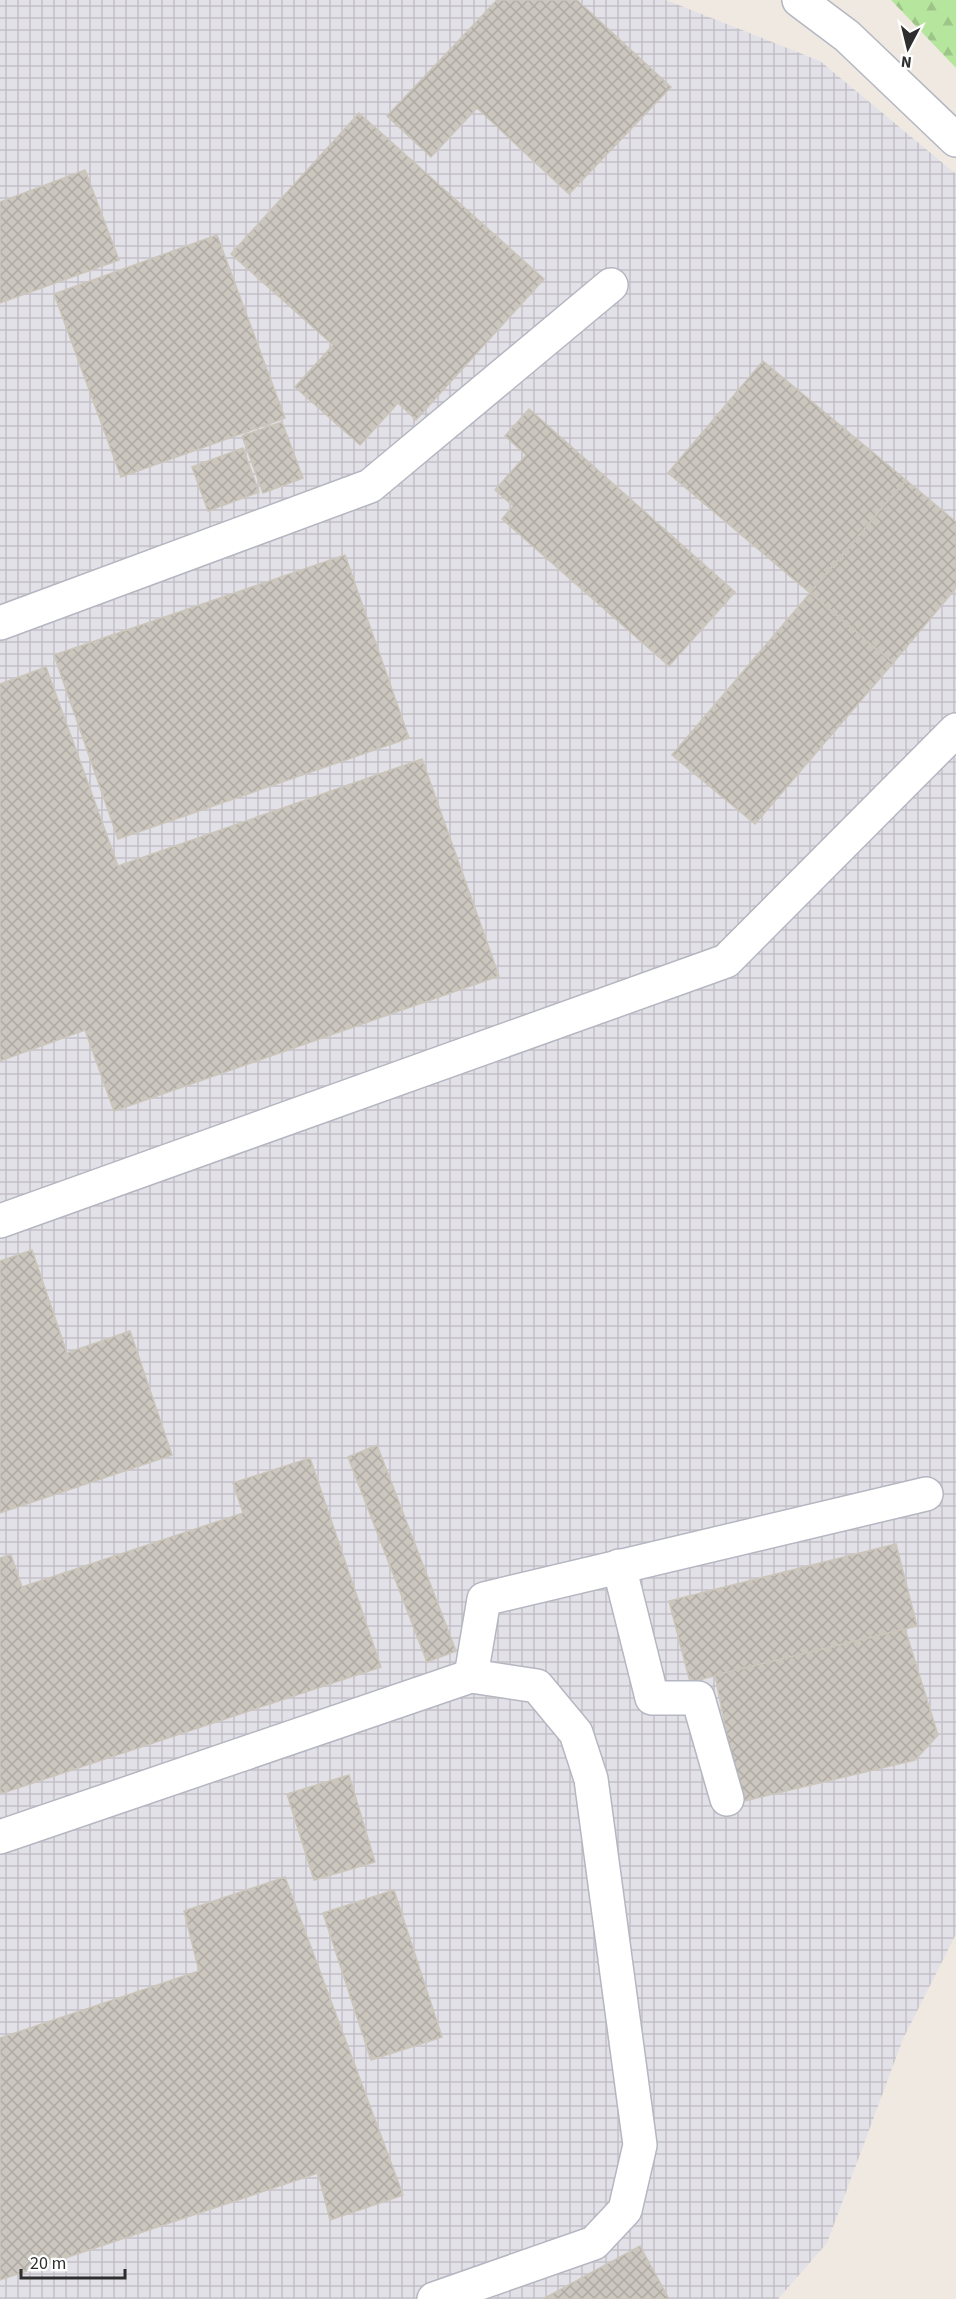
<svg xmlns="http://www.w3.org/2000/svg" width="956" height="2299" font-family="'Source Sans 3',sans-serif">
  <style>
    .industrial { fill: url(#industrial-grid) }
    .forest { fill: url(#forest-firs) }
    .building { fill: url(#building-cross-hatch); stroke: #cbc5ba; stroke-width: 1.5 }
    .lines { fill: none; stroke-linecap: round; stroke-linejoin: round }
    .minor-casing { stroke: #b4b7c1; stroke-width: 36 }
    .minor { stroke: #fff; stroke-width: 33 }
  </style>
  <defs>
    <pattern id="industrial-grid" width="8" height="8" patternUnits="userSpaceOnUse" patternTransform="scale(1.5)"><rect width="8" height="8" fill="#e3e1e8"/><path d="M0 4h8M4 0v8" fill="none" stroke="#c3c1c7"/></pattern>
    <pattern id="forest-firs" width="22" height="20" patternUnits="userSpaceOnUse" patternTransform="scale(1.5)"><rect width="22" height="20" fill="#b6e59e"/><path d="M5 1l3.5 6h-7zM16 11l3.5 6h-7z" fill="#9dc588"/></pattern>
    <pattern id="building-cross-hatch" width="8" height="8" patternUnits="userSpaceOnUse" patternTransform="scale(1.5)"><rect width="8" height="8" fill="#cbc7bf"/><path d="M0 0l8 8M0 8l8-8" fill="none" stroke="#afaba4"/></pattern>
  </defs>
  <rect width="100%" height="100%" fill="#efe9e1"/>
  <polygon class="industrial" points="0,0 666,0 820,61 956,174 956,1934 903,2039 827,2243 778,2299 0,2299"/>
  <polygon class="forest" points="891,0 956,0 956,68"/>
  <g class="building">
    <polygon points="497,0 577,0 671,87 569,194 477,108 431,157 387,116"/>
    <polygon points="359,113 544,279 416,420 398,403 360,445 295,387 333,345 231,254"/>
    <polygon points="85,170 119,260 0,303 0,202"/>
    <polygon points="217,235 285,418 121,477 54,294"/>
    <polygon points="763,361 906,480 810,593 668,473"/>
    <polygon points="529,409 735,592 669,666 502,519 513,506 495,490 526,455 505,436"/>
    <polygon points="282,422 303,478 263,493 242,436"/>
    <polygon points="243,448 259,492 208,511 192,467"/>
    <polygon points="906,480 956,522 956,588 893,663 810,593"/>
    <polygon points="345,555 409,738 118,839 54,655"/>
    <polygon points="810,593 893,663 755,824 672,755"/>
    <polygon points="46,667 118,866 422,759 499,976 114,1111 85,1030 0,1061 0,684"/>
    <polygon points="32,1250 67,1353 130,1331 172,1455 0,1513 0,1261"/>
    <polygon points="377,1445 456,1651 427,1662 348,1457"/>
    <polygon points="310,1458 381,1667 0,1794 0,1558 11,1555 22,1587 243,1513 233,1483"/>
    <polygon points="896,1544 917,1626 690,1682 669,1601"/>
    <polygon points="905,1629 938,1735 915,1760 740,1802 715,1675"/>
    <polygon points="349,1775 375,1862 314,1880 287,1794"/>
    <polygon points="285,1877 403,2195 330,2220 318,2173 0,2280 0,2038 199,1971 184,1911"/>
    <polygon points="394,1890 442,2037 371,2060 323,1913"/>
    <polygon points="640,2246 669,2299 543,2299"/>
  </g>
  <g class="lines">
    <defs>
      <g id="minor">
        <polyline points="799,0 847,36 956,140"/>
        <polyline points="0,623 370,486 611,285"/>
        <polyline points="0,1221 726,961 956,730"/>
        <polyline points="619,1566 652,1698 698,1698 727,1799"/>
        <polyline points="471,1676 484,1599 926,1494"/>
        <polyline points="0,1837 471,1676 537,1686 576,1733 591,1779 640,2145 625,2210 594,2243 434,2299"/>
      </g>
    </defs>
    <use href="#minor" class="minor-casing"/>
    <use href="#minor" class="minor"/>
  </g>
  <g transform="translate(908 48) rotate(187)" stroke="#ffffff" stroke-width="4.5" paint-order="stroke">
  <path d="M0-4.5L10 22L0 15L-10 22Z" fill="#2e2e2e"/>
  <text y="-9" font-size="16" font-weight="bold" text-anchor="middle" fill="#2e2e2e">N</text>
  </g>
  <path d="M21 2269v9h104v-9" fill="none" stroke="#2e2e2e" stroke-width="3"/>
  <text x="30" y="2269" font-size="18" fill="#2e2e2e" stroke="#ffffff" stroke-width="4.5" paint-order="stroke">20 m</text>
</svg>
